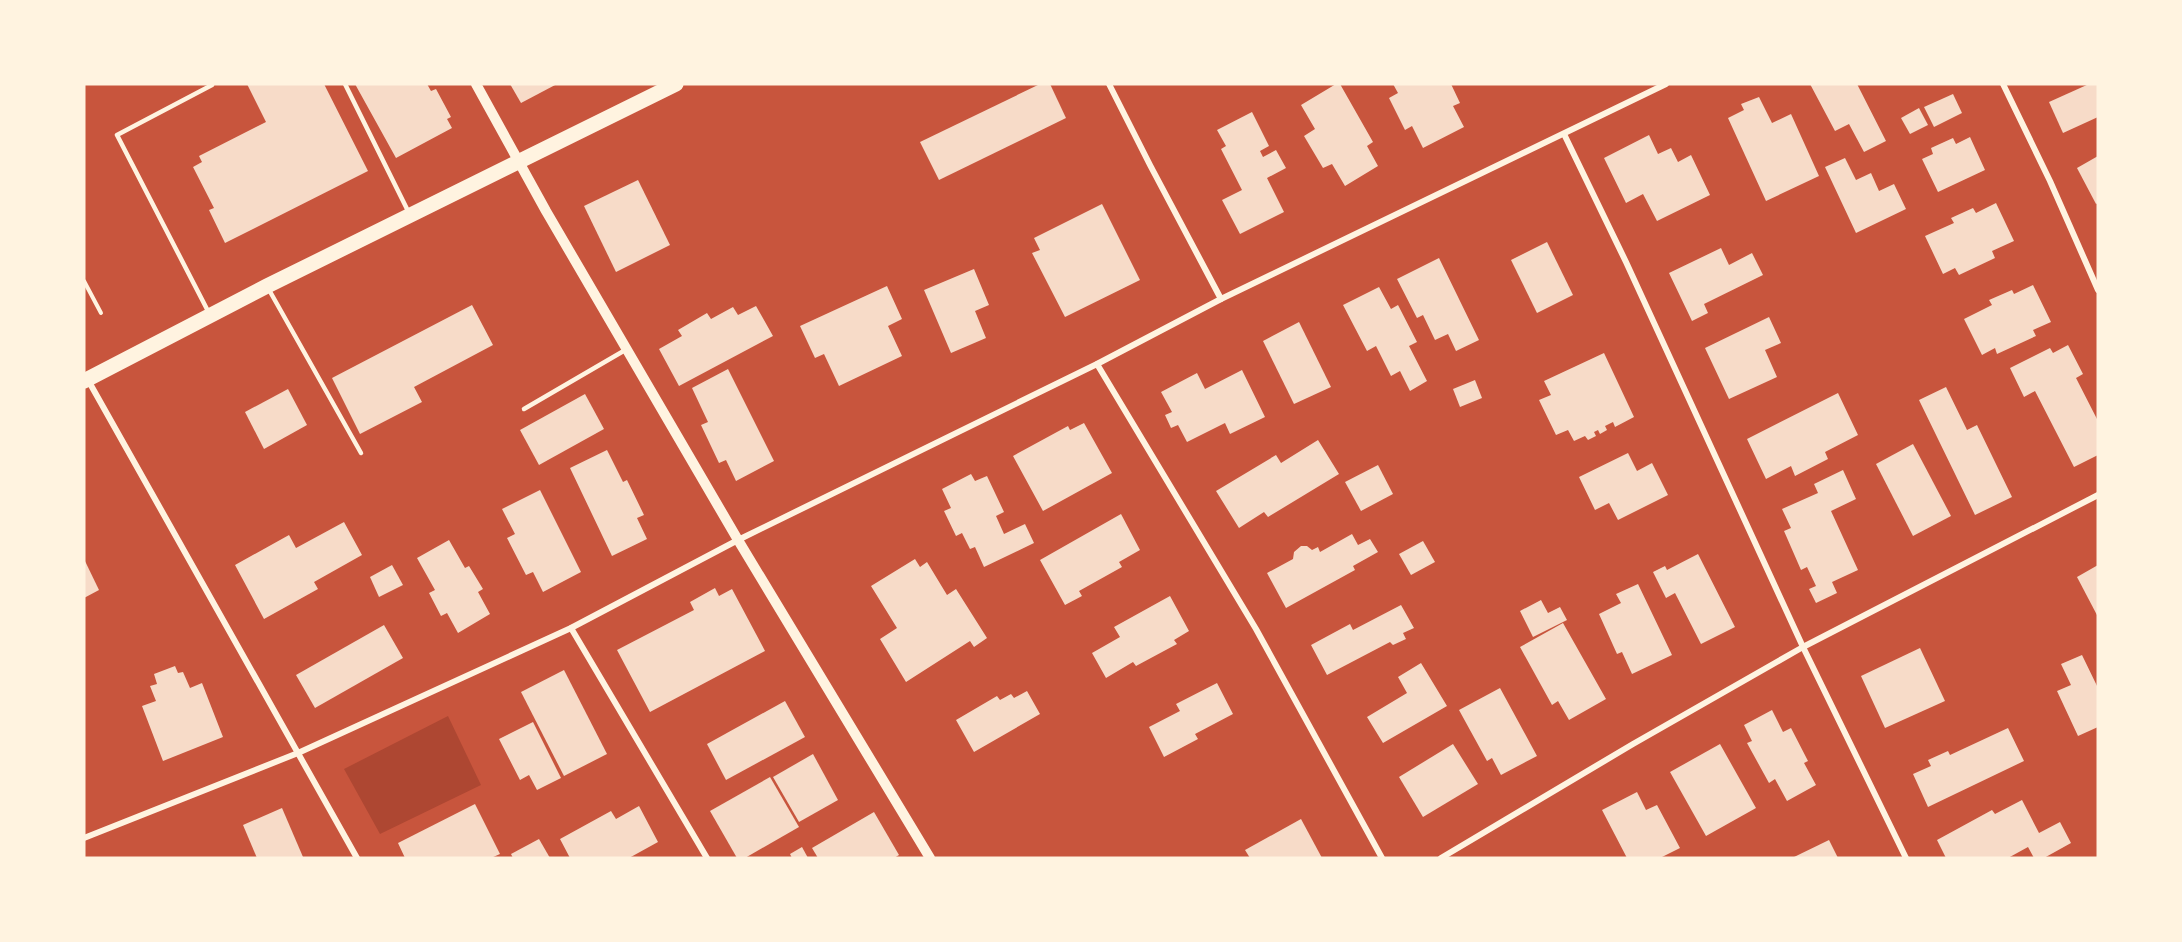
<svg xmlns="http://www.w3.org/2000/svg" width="2182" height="942" font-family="Poppins,sans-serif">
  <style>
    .green { fill: #ae4732 }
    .building { fill: #f7dbc8 }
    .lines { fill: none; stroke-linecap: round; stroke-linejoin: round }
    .path { stroke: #fff3e0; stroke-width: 4 }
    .service { stroke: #fff3e0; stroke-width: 4.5 }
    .minor { stroke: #fff3e0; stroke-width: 6 }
    .tertiary { stroke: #fff3e0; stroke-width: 10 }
    .primary { stroke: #fff3e0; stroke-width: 15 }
  </style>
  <rect width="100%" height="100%" fill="#c8553d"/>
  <polygon class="green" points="448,716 481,785 380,834 344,769"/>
  <g class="building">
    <polygon points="247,84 324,84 368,171 225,243 209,210 214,208 193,167 202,162 199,156 266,122"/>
    <polygon points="355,84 427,84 431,91 436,89 451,117 447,119 452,128 396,158"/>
    <polygon points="510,84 557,84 521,103"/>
    <polygon points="1040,84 1050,84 1066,118 939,180 920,142"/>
    <polygon points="1336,84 1340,84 1373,142 1367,146 1378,166 1345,186 1332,164 1323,168 1304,136 1315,129 1301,105"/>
    <polygon points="1393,84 1451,84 1460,103 1453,106 1464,127 1423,148 1412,126 1405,130 1389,98 1398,93"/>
    <polygon points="1810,84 1857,84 1886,141 1864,152 1849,124 1835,131"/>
    <polygon points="2089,84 2098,84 2098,117 2063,133 2049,102"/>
    <polygon points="1953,94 1962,113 1934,127 1924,107"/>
    <polygon points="1759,97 1772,123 1791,114 1819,176 1766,201 1728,118 1744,110 1741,104"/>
    <polygon points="1919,108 1928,125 1910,134 1901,118"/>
    <polygon points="1252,112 1269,146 1260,151 1263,157 1276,150 1286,168 1267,178 1284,212 1240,234 1222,200 1242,190 1221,149 1226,146 1217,130"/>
    <polygon points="1649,135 1658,154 1671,148 1678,162 1691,155 1710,195 1657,221 1643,194 1626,203 1604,158"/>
    <polygon points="1970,137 1985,170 1938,192 1922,159 1933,154 1931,148 1953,138 1956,144"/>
    <polygon points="2098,156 2098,203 2096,204 2077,168"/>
    <polygon points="1845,158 1856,180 1871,173 1879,191 1894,184 1906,209 1856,233 1825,167"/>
    <polygon points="638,180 670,245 616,272 584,206"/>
    <polygon points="1996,203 2014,241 1992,251 1995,258 1959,275 1955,268 1943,274 1925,236 1954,223 1951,218 1973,208 1976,213"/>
    <polygon points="1102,204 1140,280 1065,317 1032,253 1040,250 1034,238"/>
    <polygon points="1547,242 1573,295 1537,313 1511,260"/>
    <polygon points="1721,248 1729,265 1752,253 1763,275 1704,304 1708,313 1692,321 1669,273"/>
    <polygon points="1439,258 1479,340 1456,351 1448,334 1435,340 1423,315 1417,318 1397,279"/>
    <polygon points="974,269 989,305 975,311 986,338 951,353 924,290"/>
    <polygon points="2033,285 2051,322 2033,330 2036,336 1997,354 1995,348 1982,355 1964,319 1992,305 1989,300 2012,290 2014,294"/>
    <polygon points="887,286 902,319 888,326 902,356 839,386 824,354 815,358 800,326"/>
    <polygon points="1379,287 1391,309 1398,305 1417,342 1409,346 1427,381 1410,391 1400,371 1391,376 1376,346 1367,351 1343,305"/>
    <polygon points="472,305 493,345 414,387 422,402 360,434 332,378"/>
    <polygon points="756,306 773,336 679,386 659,349 682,336 678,330 707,313 711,319 733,307 738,315"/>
    <polygon points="1769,317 1781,343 1765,350 1777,377 1729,399 1705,348"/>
    <polygon points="1299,322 1331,387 1294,404 1263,341"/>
    <polygon points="2068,345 2083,374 2076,378 2098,421 2098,455 2074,467 2035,391 2024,397 2010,368 2050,348 2053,353"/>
    <polygon points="1604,353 1634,417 1615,427 1613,422 1605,426 1607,430 1600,434 1598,430 1594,432 1596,436 1588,440 1585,436 1574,441 1568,430 1556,435 1539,400 1551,395 1544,381"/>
    <polygon points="728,369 774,461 736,481 726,460 719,463 701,425 708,422 692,388"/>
    <polygon points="1242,370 1265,417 1230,434 1225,423 1187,442 1178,425 1171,428 1165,415 1172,412 1161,392 1197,373 1205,389"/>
    <polygon points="1475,380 1482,398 1460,407 1453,389"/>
    <polygon points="1946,387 1967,430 1977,425 2012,497 1975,515 1919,400"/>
    <polygon points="288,389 307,425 264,449 245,412"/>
    <polygon points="1838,393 1858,435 1825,452 1828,459 1795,476 1791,466 1766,479 1747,439"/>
    <polygon points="585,394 604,429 539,465 520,430"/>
    <polygon points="1084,423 1112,473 1043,511 1013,456 1068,426 1070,430"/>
    <polygon points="1318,440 1339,474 1268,517 1264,512 1239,528 1216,491 1276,455 1281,463"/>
    <polygon points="1913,444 1951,516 1913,536 1876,464"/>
    <polygon points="607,450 623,482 627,480 644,515 637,518 647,539 612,556 570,468"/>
    <polygon points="1628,453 1637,471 1652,463 1668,495 1618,520 1609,503 1595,510 1579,477"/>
    <polygon points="1378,465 1393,494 1361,511 1345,482"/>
    <polygon points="1843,470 1856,499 1831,511 1858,570 1832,582 1837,593 1816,603 1809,589 1816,586 1807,567 1801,570 1784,531 1791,528 1782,509 1818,493 1814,484"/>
    <polygon points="971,474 975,481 987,476 1004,512 996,516 1004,534 1025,524 1034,543 984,567 975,547 970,549 962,533 956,536 944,511 951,508 942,489"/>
    <polygon points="540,490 581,572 543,592 533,572 526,575 507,538 515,534 502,509"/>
    <polygon points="1121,514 1140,550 1119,562 1122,567 1079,591 1082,596 1065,605 1040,560"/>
    <polygon points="344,522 362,555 314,582 318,589 264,619 235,565 289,535 296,548"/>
    <polygon points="1352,534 1358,545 1370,539 1378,552 1353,566 1355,570 1286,608 1267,573 1293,559 1294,552 1301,546 1307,546 1312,550 1318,547 1320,552"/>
    <polygon points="449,540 465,568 469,566 483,589 478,592 490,614 458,633 447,613 441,616 429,593 435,590 417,558"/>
    <polygon points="1423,541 1435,562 1411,575 1399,554"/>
    <polygon points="1698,554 1735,627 1701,644 1675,593 1666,598 1653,572 1665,566 1667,570"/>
    <polygon points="84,559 99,590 84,598"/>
    <polygon points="915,559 920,567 927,562 947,595 956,589 987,638 974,647 970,641 906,682 880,639 897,628 871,586"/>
    <polygon points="392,565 403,585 379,597 370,577"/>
    <polygon points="2098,565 2098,617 2077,577"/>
    <polygon points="1638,584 1672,655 1632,674 1622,652 1617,654 1599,614 1621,603 1616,594"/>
    <polygon points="715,588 719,596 732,589 765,651 650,712 617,650 694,610 690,602"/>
    <polygon points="1170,596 1189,631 1174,640 1177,644 1136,666 1133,662 1106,678 1092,653 1120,637 1114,627"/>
    <polygon points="1541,600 1548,613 1560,607 1567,620 1533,637 1520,611"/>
    <polygon points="1401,605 1414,628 1403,633 1406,639 1393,645 1390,642 1327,675 1311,645 1350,624 1353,630"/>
    <polygon points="1563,623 1606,699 1569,720 1558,701 1552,705 1520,647"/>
    <polygon points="384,625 403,658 315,708 296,675"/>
    <polygon points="1920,648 1945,701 1885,728 1861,676"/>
    <polygon points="2082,655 2098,688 2098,727 2078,736 2057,691 2071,685 2061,664"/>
    <polygon points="1421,663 1447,706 1383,743 1367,717 1407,693 1398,677"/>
    <polygon points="175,666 178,673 183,672 190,688 202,683 223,737 163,761 142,706 156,701 150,686 157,684 154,674"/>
    <polygon points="564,670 607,754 564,776 521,692"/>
    <polygon points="1217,683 1233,714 1195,734 1198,739 1164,757 1149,727 1180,711 1176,704"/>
    <polygon points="1500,688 1537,756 1501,775 1492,758 1487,761 1459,710"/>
    <polygon points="1027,691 1040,714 974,752 956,720 997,696 1000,700 1011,694 1014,698"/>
    <polygon points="785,701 805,737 726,780 707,744"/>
    <polygon points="1772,710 1783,732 1791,728 1808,761 1804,763 1816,785 1787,801 1775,779 1769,783 1747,743 1752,741 1744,725"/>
    <polygon points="533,722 561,778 537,790 529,775 520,780 499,739"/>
    <polygon points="2008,728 2024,761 1928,807 1913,774 1931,766 1928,760 1948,751 1950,755"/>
    <polygon points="1453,744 1478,784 1423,817 1399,777"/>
    <polygon points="1720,744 1756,808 1706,836 1670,772"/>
    <polygon points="813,754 838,800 799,822 773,777"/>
    <polygon points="770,777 799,827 745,858 737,858 710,811"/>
    <polygon points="1637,792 1646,810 1657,805 1680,848 1660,858 1627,858 1602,810"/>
    <polygon points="2022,800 2039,833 2060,822 2071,843 2044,858 2034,858 2028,847 2008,858 1946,858 1937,840 1992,810 1995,814"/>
    <polygon points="475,804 500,854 491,858 405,858 398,843"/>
    <polygon points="639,806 658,842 629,858 570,858 560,839 611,811 616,819"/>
    <polygon points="282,808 303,857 257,858 243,825"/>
    <polygon points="874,812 899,855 894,858 818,858 812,848"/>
    <polygon points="1301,819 1322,858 1250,858 1245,850"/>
    <polygon points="539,839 550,858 513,858 511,854"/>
    <polygon points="1829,840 1838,858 1792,858"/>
    <polygon points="802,847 808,858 792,858 790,854"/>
  </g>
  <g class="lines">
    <polyline class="path" points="84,281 101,313"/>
    <g class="service">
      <polyline points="345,84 409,213"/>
      <polyline points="268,288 361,453"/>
      <polyline points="209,313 117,135 212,85"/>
      <polyline points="524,409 627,349"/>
    </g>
    <g class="minor">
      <polyline points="1109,84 1150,165 1221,299"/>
      <polyline points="2003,84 2050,181 2098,290"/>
      <polyline points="1564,134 1626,262 1803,647 1906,858"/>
      <polyline points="1097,364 1256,629 1382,858"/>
      <polyline points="88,380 357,858"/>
      <polyline points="571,628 707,858"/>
      <polyline points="84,838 298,753 571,628 738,540 1097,364 1221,299 1666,84"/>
      <polyline points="1441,858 1633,744 1803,647 2098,495"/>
    </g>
    <polyline class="tertiary" points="476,84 546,211 738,540 930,858"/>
    <polyline class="primary" points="84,381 267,286 676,84"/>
  </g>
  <rect width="2182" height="942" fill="none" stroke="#fff3e0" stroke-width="171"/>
</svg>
